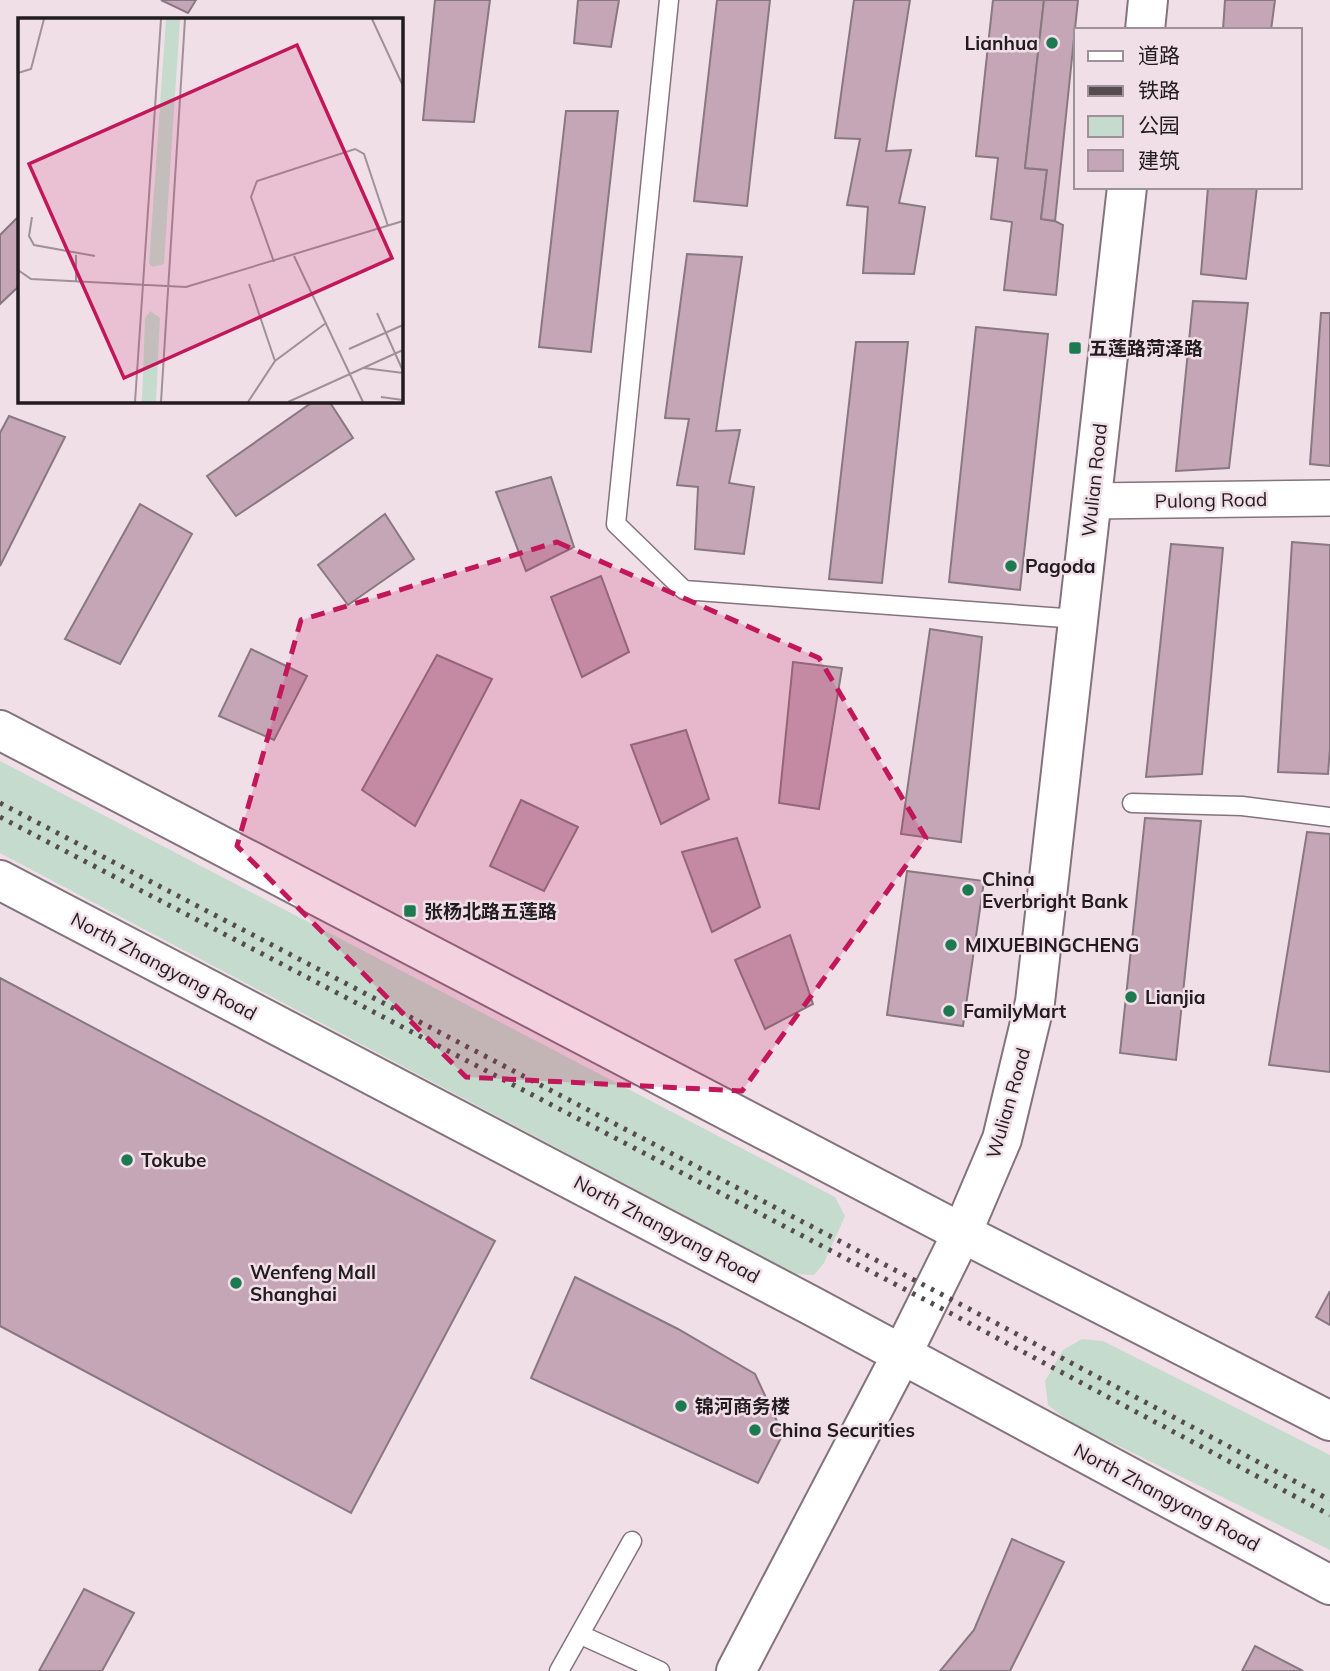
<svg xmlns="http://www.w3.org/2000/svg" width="1330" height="1671" font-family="Mulish,'Noto Sans SC',sans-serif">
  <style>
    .green { fill: #c4dbcd }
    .building { fill: #c5a6b6; stroke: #887880; stroke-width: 2 }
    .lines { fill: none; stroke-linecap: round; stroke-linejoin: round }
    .lane-casing { stroke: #83737b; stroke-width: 21 }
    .street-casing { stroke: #83737b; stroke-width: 38 }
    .secondary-casing { stroke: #83737b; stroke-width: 42 }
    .lane { stroke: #fff; stroke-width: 18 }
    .street { stroke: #fff; stroke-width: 35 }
    .secondary { stroke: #fff; stroke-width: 38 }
    .rail { stroke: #554c50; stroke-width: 5; stroke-dasharray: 3.5 7; stroke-linecap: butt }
    .marked { fill: #c2185b; fill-opacity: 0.2; stroke: #c2185b; stroke-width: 5; stroke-dasharray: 14 9; stroke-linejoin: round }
    .poi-dot { fill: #1d7a50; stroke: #f1dfe8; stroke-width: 2.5 }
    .labels { text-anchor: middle; stroke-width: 5; stroke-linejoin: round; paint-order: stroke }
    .poi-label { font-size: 19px; font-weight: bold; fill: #221c1f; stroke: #f1dfe8; text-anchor: start }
    .street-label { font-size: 19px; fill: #221c1f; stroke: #f1dfe8 }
    .inset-road { fill: none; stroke: #9e9198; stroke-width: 2 }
    .view { fill: #c2185b; fill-opacity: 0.15; stroke: #c2185b; stroke-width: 3.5 }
    .inset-edge { fill: none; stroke: #221c1f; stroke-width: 3.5 }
  </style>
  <rect width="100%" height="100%" fill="#f1dfe8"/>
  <g class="green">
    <polygon points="0,761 835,1197 845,1216 824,1263 814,1275 795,1274 0,853"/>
    <polygon points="1082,1339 1103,1341 1330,1455 1330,1550 1070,1422 1048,1405 1045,1381 1063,1350"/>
  </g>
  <g class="building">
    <polygon points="161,0 196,0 188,13"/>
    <polygon points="435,0 490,0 474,122 423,120"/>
    <polygon points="578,0 619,0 611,47 574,43"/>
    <polygon points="717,0 770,0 747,206 694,201"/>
    <polygon points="854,0 910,0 886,151 911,150 899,203 925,207 914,274 863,273 868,207 847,205 860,139 835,138"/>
    <polygon points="993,0 1044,0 1025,168 1047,170 1041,219 1055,221 1063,225 1056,295 1004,290 1012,222 991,219 998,158 976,156"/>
    <polygon points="1044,0 1078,0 1055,221 1041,219 1047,170 1025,168"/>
    <polygon points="1225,0 1275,0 1271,30 1223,30"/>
    <polygon points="566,111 618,111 591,352 539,347"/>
    <polygon points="1208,187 1257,187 1246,279 1201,274"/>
    <polygon points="19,216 19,286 0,304 0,235"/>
    <polygon points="687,254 742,257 716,431 740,430 729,483 754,487 744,554 695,549 698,487 677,485 689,419 665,418"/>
    <polygon points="1193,301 1248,303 1229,468 1176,471"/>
    <polygon points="1321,313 1330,313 1330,466 1310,464"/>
    <polygon points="976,327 1048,334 1020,590 949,582"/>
    <polygon points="856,342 908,342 882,583 829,579"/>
    <polygon points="314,401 329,401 353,438 236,516 207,476"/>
    <polygon points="9,416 65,437 0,566 0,433"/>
    <polygon points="551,477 574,547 526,571 496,492"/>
    <polygon points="140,504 192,534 120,664 65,639"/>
    <polygon points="385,514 414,559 348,605 318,565"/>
    <polygon points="1292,542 1330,545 1330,749 1328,774 1278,772"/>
    <polygon points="1171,544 1223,548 1202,774 1146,777"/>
    <polygon points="601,576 629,652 582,677 551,597"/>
    <polygon points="930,629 982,637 961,842 901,834"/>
    <polygon points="251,649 307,676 274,740 219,716"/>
    <polygon points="437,655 492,679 415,826 362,790"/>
    <polygon points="793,662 842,668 819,809 779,803"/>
    <polygon points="686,730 709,799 661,824 631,745"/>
    <polygon points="521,800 578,827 544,891 490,866"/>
    <polygon points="1145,818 1201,821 1176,1060 1120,1053"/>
    <polygon points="1307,832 1330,834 1330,1072 1269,1065"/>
    <polygon points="737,838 760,907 712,932 682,852"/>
    <polygon points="907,871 984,881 963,1026 887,1015"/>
    <polygon points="790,935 813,1004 765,1029 735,960"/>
    <polygon points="0,978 495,1241 351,1513 0,1326"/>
    <polygon points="575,1277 678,1329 755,1374 783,1434 758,1483 531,1378"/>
    <polygon points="1330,1291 1330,1325 1316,1317"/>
    <polygon points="1012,1539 1064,1562 1010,1671 940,1671 974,1630"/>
    <polygon points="84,1589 134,1613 102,1671 39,1671"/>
    <polygon points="1255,1646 1303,1671 1242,1671"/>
  </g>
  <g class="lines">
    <defs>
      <g id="lane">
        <polyline points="669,0 616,524 684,590 1078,619"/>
        <polyline points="1132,803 1242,806 1330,817"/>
        <polyline points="581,1635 660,1671"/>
        <polyline points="559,1671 632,1541"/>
      </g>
      <polyline id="street" points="1091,501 1330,498"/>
      <g id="secondary">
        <polyline points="1145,30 1148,0"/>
        <polyline points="0,730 962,1233 1330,1421"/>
        <polyline points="0,880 812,1306 1330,1585"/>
        <polyline points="736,1671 902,1354 962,1233 1002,1139 1035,1002 1127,187"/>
      </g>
    </defs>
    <use href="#lane" class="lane-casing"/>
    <use href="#street" class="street-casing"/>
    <use href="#secondary" class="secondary-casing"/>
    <use href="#lane" class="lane"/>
    <use href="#street" class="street"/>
    <use href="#secondary" class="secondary"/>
    <g class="rail">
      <polyline points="0,803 941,1294 1330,1500"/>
      <polyline points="0,817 935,1305 1330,1515"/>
    </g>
  </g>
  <path class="marked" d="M 557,542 L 819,658 L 926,838 L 742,1091 L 466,1077 L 237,846 L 301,620 Z"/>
  <g class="poi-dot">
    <circle cx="1052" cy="43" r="7"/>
    <rect x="1068" y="341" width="14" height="14" rx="3.5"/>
    <circle cx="1011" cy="566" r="7"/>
    <circle cx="968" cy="890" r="7"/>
    <rect x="403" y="904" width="14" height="14" rx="3.5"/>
    <circle cx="951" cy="945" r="7"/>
    <circle cx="1131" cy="997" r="7"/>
    <circle cx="949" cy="1011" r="7"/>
    <circle cx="127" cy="1160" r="7"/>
    <circle cx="236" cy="1283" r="7"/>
    <circle cx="681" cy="1406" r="7"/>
    <circle cx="755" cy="1430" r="7"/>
  </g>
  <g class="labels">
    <g class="poi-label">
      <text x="1038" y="50" text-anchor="end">Lianhua</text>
      <text x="1089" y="355">五莲路菏泽路</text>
      <text x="1025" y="573">Pagoda</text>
      <text x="982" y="886">China<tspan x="982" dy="22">Everbright Bank</tspan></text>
      <text x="424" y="918">张杨北路五莲路</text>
      <text x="965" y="952">MIXUEBINGCHENG</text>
      <text x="1145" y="1004">Lianjia</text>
      <text x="963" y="1018">FamilyMart</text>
      <text x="141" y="1167">Tokube</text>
      <text x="250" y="1279">Wenfeng Mall<tspan x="250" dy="22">Shanghai</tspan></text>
      <text x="695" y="1413">锦河商务楼</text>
      <text x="769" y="1437">China Securities</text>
    </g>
    <g class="street-label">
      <text transform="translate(1094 480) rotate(-84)" y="7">Wulian Road</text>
      <text transform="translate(1211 500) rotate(-1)" y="7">Pulong Road</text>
      <text transform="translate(164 966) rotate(28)" y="7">North Zhangyang Road</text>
      <text transform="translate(1008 1103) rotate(-74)" y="7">Wulian Road</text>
      <text transform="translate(667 1229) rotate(28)" y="7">North Zhangyang Road</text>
      <text transform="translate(1167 1497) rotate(28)" y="7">North Zhangyang Road</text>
    </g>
  </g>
  <g transform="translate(18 18)">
    <rect width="385" height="385" fill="#f1dfe8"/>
    <path d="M 148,1 L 162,1 L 146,246 L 135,249 L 131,246 ZM 132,293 L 142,300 L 138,384 L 124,384 L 127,300 Z" fill="#c4dbcd"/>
    <path class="inset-road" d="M 354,1 L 385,68M 0,55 L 13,51 L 26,1M 14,199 L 11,218 L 16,227 L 77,238M 276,238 L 345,384M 256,244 L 233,179 L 239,163 L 337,131 L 346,136 L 370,208M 0,252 L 13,261 L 168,269 L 385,203M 58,264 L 58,237M 231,266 L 257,343M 359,295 L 385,353M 331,331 L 385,307M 346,350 L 385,355M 363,379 L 385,382M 117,384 L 143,1M 143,384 L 167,1M 230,384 L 257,343 L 308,305M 270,384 L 385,332"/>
    <path class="view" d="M 279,27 L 374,240 L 106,360 L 11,146 Z"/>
    <rect width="385" height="385" class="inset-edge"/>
  </g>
  <rect x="1074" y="28" width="228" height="161" fill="#f1dfe8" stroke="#9e9198" stroke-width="2"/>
  <rect x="1088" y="51" width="35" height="10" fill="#ffffff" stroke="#9e9198" stroke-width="2"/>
  <text x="1138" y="63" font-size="21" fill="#221c1f">道路</text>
  <rect x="1088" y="86" width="35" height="10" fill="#554c50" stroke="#9e9198" stroke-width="2"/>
  <text x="1138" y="98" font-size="21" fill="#221c1f">铁路</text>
  <rect x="1088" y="116" width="35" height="21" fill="#c4dbcd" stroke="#9e9198" stroke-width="2"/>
  <text x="1138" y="133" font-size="21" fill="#221c1f">公园</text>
  <rect x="1088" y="150" width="35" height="21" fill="#c5a6b6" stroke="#9e9198" stroke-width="2"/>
  <text x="1138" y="168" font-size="21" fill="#221c1f">建筑</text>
</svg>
